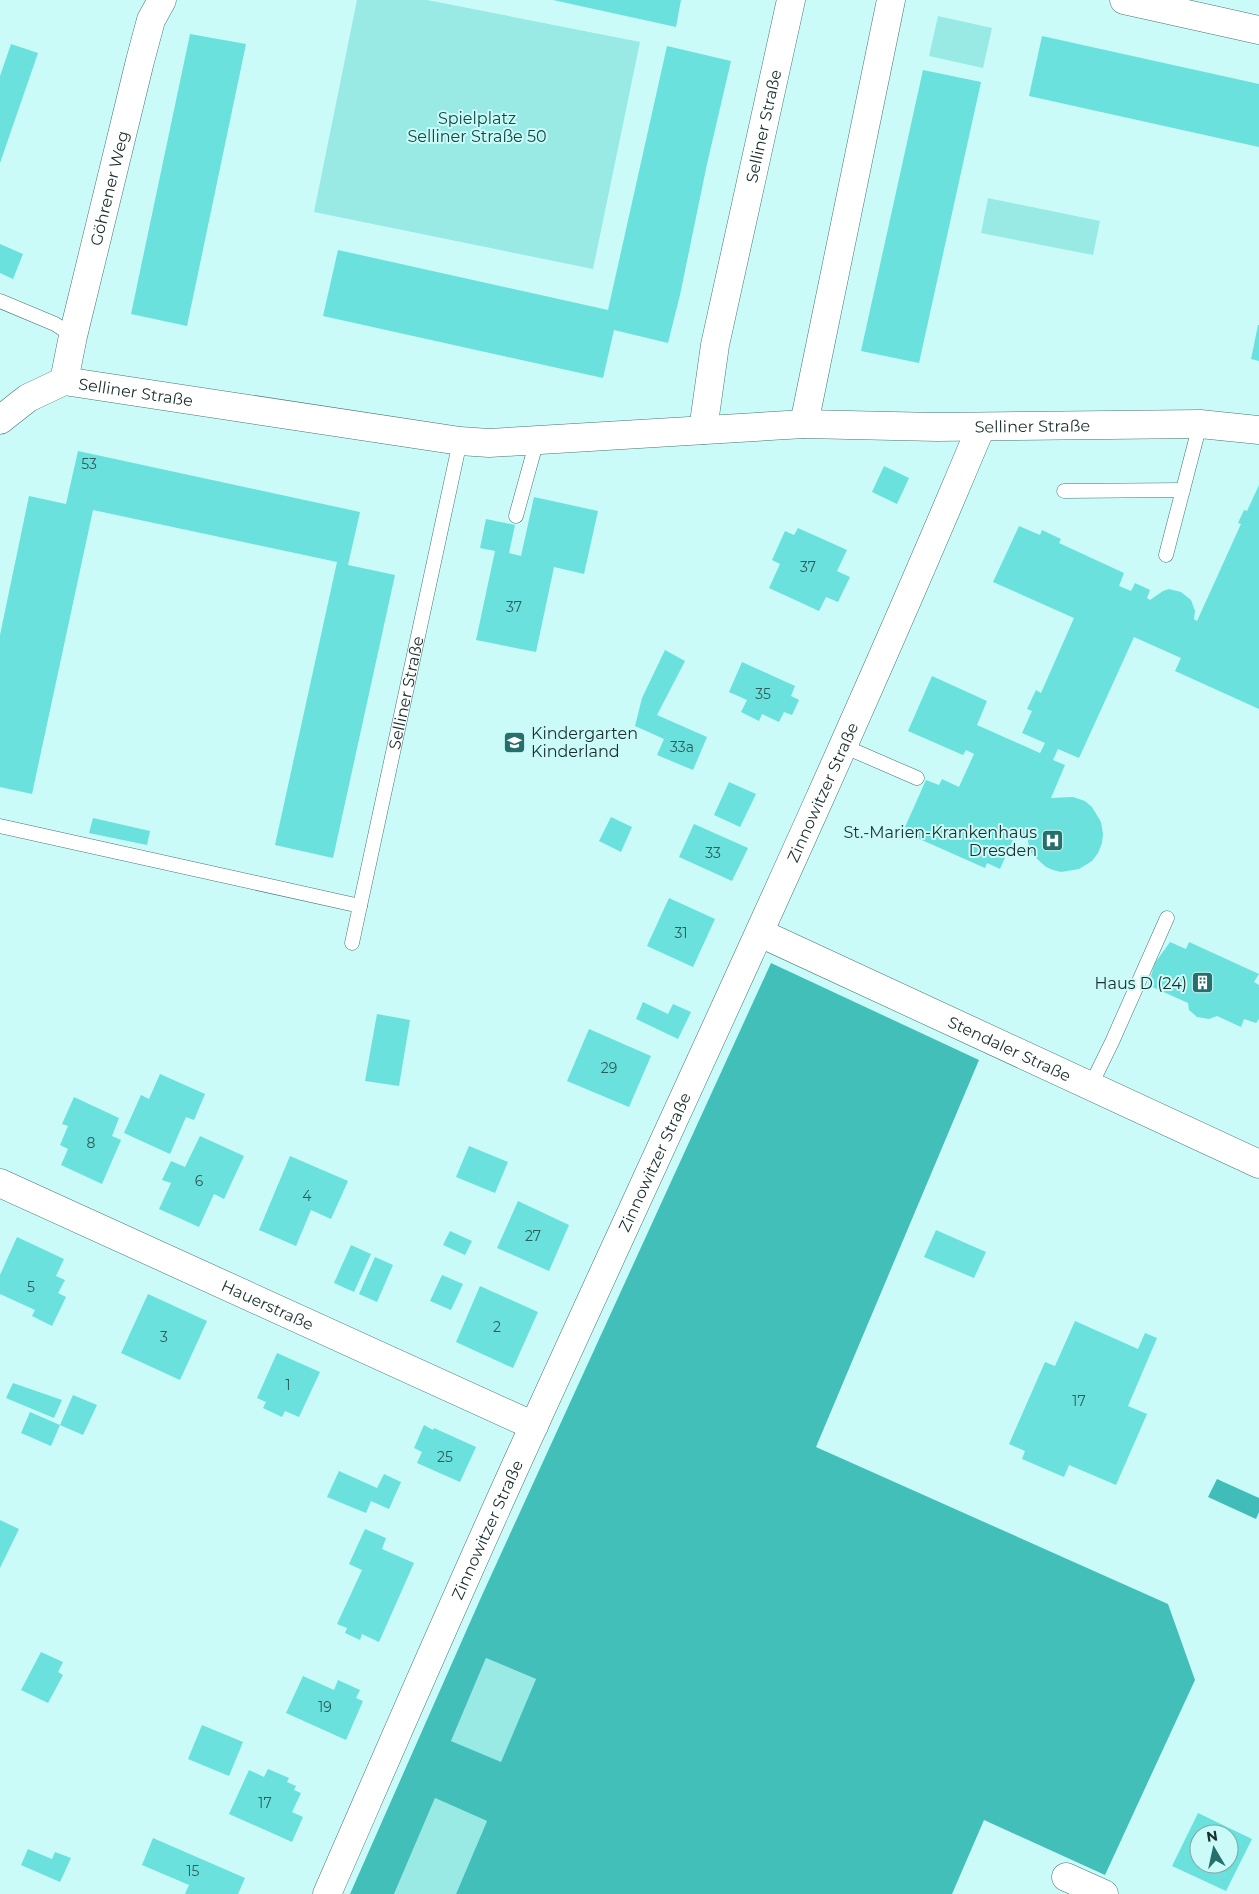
<svg xmlns="http://www.w3.org/2000/svg" width="1259" height="1894" font-family="Montserrat,sans-serif">
  <style>
    .green { fill: #99e9e5 }
    .forest { fill: #43bfba; fill-rule: evenodd }
    .water { fill: #40bdb8 }
    .building { fill: #6ae1dc; fill-rule: evenodd }
    .lines { fill: none; stroke-linecap: round; stroke-linejoin: round }
    .lane-casing { stroke: #477572; stroke-width: 15 }
    .street-casing { stroke: #477572; stroke-width: 29 }
    .lane { stroke: #fff; stroke-width: 14 }
    .street { stroke: #fff; stroke-width: 28 }
    .labels { text-anchor: middle; stroke-width: 4; stroke-linejoin: round; paint-order: stroke }
    .number-label { font-size: 14px; fill: #2f5c5a }
    .park-label { font-size: 16px; fill: #114745; stroke: #cafbf8 }
    .street-label { font-size: 16px; fill: #1b2f2e; stroke: #cafbf8 }
    .poi-label { font-size: 16px; fill: #1b2f2e; stroke: #cafbf8; text-anchor: end }
  </style>
  <rect width="100%" height="100%" fill="#cafbf8"/>
  <g class="green">
    <polygon points="357,0 427,0 640,42 593,269 314,212"/>
    <polygon points="938,16 992,28 983,68 929,56"/>
    <polygon points="988,198 1100,221 1093,255 981,233"/>
    <polygon points="486,1658 536,1679 501,1763 451,1741"/>
    <polygon points="435,1798 487,1821 456,1894 394,1894"/>
  </g>
  <path class="forest" d="M 771,963 L 979,1060 L 816,1447 L 1168,1604 L 1195,1680 L 1105,1875 L 984,1820 L 952,1894 L 456,1894 L 487,1821 L 435,1798 L 394,1894 L 350,1894 L 483,1593 ZM 486,1658 L 536,1679 L 501,1762 L 451,1741 Z"/>
  <polygon class="water" points="1217,1479 1259,1498 1259,1512 1256,1519 1208,1497"/>
  <g class="building">
    <polygon points="553,0 681,0 676,27"/>
    <polygon points="190,34 246,44 187,326 131,314"/>
    <polygon points="1042,36 1259,84 1259,147 1029,96"/>
    <polygon points="11,44 38,53 0,163 0,76"/>
    <polygon points="667,46 731,61 707,164 680,295 668,343 614,330 603,378 323,316 338,250 608,310"/>
    <polygon points="923,70 981,82 919,363 861,351"/>
    <polygon points="0,244 23,254 13,279 0,273"/>
    <polygon points="1258,325 1259,325 1259,361 1251,359"/>
    <polygon points="78,451 360,512 348,565 395,575 333,858 275,845 337,562 93,510 32,794 0,787 0,635 29,496 66,504"/>
    <polygon points="884,466 909,478 897,504 872,492"/>
    <polygon points="1259,485 1259,709 1175,671 1181,658 1134,637 1079,758 1058,749 1053,760 1065,765 1051,798 1073,797 1085,801 1092,807 1101,822 1103,834 1102,843 1098,853 1092,861 1079,869 1061,872 1053,870 1046,867 1035,857 1030,851 1027,836 1014,837 1000,869 987,863 985,868 915,837 918,832 905,827 926,780 939,785 942,779 959,787 974,754 966,750 963,755 908,731 932,676 987,701 977,725 1040,753 1045,743 1022,733 1032,711 1027,709 1036,690 1041,693 1074,618 993,582 1019,526 1040,535 1042,530 1061,539 1059,543 1124,573 1119,586 1131,591 1135,583 1150,590 1147,598 1150,600 1163,591 1169,589 1181,592 1191,600 1195,611 1194,619 1197,621 1241,524 1238,523 1244,510 1247,511"/>
    <polygon points="534,497 598,511 584,574 554,567 536,652 476,640 495,551 480,548 486,519 515,525 509,553 521,556"/>
    <polygon points="798,528 847,550 837,571 850,577 838,602 826,597 819,611 769,588 780,564 772,560 785,531 794,535"/>
    <polygon points="665,650 685,661 657,715 707,737 693,770 657,755 664,739 635,726 642,698"/>
    <polygon points="742,662 795,686 791,696 799,700 792,715 784,712 779,722 762,714 759,721 741,712 747,700 729,692"/>
    <polygon points="729,782 756,794 740,827 714,815"/>
    <polygon points="611,817 632,827 621,852 599,841"/>
    <polygon points="93,818 150,831 147,845 89,833"/>
    <polygon points="694,824 748,848 732,881 679,857"/>
    <polygon points="669,898 715,919 693,967 647,946"/>
    <polygon points="1170,942 1186,949 1189,942 1259,974 1254,982 1259,985 1259,1019 1256,1023 1244,1019 1241,1027 1217,1016 1209,1019 1197,1017 1189,1010 1188,1003 1148,985 1155,963"/>
    <polygon points="643,1002 668,1014 673,1004 691,1012 678,1039 636,1019"/>
    <polygon points="377,1014 410,1020 399,1086 365,1081"/>
    <polygon points="589,1029 651,1056 629,1107 567,1081"/>
    <polygon points="160,1074 205,1094 194,1120 186,1117 170,1154 124,1133 141,1095 149,1099"/>
    <polygon points="74,1097 119,1118 112,1136 121,1140 102,1184 61,1165 68,1149 60,1145 68,1126 62,1124"/>
    <polygon points="200,1136 244,1156 224,1199 214,1194 199,1227 159,1209 171,1183 162,1180 171,1161 185,1167"/>
    <polygon points="469,1146 508,1162 495,1193 456,1177"/>
    <polygon points="290,1156 348,1181 331,1219 311,1210 296,1246 259,1230"/>
    <polygon points="518,1201 569,1225 549,1271 497,1248"/>
    <polygon points="936,1230 986,1252 974,1278 924,1257"/>
    <polygon points="450,1231 472,1241 465,1255 443,1245"/>
    <polygon points="17,1237 64,1259 56,1276 65,1280 58,1293 66,1297 52,1326 32,1316 35,1310 0,1294 0,1275"/>
    <polygon points="351,1245 371,1254 354,1292 334,1283"/>
    <polygon points="375,1257 393,1265 377,1302 359,1294"/>
    <polygon points="442,1275 463,1284 451,1310 430,1301"/>
    <polygon points="480,1286 538,1312 513,1368 456,1342"/>
    <polygon points="148,1294 207,1321 180,1380 121,1353"/>
    <polygon points="1075,1321 1138,1349 1145,1333 1157,1338 1128,1406 1147,1414 1116,1485 1069,1465 1064,1477 1022,1459 1025,1451 1009,1444 1045,1362 1055,1366"/>
    <polygon points="277,1353 320,1372 299,1417 285,1411 282,1417 263,1408 266,1402 257,1398"/>
    <polygon points="13,1383 62,1400 54,1418 6,1398"/>
    <polygon points="73,1395 97,1405 83,1435 60,1425"/>
    <polygon points="30,1412 60,1425 51,1446 21,1433"/>
    <polygon points="424,1425 433,1430 434,1428 476,1447 460,1482 417,1463 422,1452 414,1448"/>
    <polygon points="339,1471 377,1488 384,1474 401,1482 389,1509 371,1501 366,1513 327,1497"/>
    <polygon points="0,1520 19,1529 0,1568"/>
    <polygon points="365,1529 386,1538 382,1549 414,1563 379,1642 362,1634 360,1640 345,1633 347,1628 337,1624 362,1570 349,1564"/>
    <polygon points="41,1652 63,1662 58,1672 63,1675 48,1703 21,1690"/>
    <polygon points="303,1676 334,1690 338,1680 360,1690 356,1698 363,1701 346,1740 286,1713"/>
    <polygon points="202,1725 243,1742 229,1776 188,1759"/>
    <polygon points="268,1769 289,1778 287,1782 296,1786 294,1790 301,1793 292,1812 303,1817 292,1842 229,1814 249,1770 264,1777"/>
    <path d="M 1198,1813 L 1252,1839 L 1226,1891 L 1172,1866 ZM 1199,1834 L 1229,1834 L 1229,1864 L 1199,1864 Z"/>
    <polygon points="153,1838 245,1878 238,1894 185,1894 189,1885 142,1865"/>
    <polygon points="28,1849 52,1859 55,1852 71,1858 60,1882 21,1865"/>
  </g>
  <g class="lines">
    <defs>
      <g id="lane">
        <polyline points="0,301 55,324 73,336"/>
        <polyline points="1064,491 1183,490"/>
        <polyline points="516,516 537,440"/>
        <polyline points="1166,555 1200,424"/>
        <polyline points="843,746 917,778"/>
        <polyline points="0,826 360,906"/>
        <path id="s1" d="M 352,943 L 460,441"/>
        <polyline points="1090,1087 1112,1042 1167,918"/>
      </g>
      <g id="street">
        <polyline points="1124,0 1259,30"/>
        <path id="s2" d="M 64,381 L 73,336 L 140,61 L 151,20 L 162,0"/>
        <path id="s3" d="M 0,420 L 28,398 L 64,381 L 460,441 L 489,443 L 804,424 L 937,427 L 1200,424 L 1259,430"/>
        <polyline points="804,424 891,0"/>
        <path id="s4" d="M 703,430 L 715,345 L 791,0"/>
        <path id="s5" d="M 760,933 L 1259,1164"/>
        <path id="s6" d="M 0,1183 L 534,1426"/>
        <polyline points="1066,1877 1104,1894"/>
        <path id="s7" d="M 327,1894 C 396,1736 464,1578 536,1421 C 686,1091 841,762 981,427"/>
      </g>
    </defs>
    <use href="#lane" class="lane-casing"/>
    <use href="#street" class="street-casing"/>
    <use href="#lane" class="lane"/>
    <use href="#street" class="street"/>
  </g>
  <defs>
    <symbol id="school-square" viewBox="-11 -11 22 22"><rect x="-9" y="-9" width="18" height="18" rx="4" fill="#256f6d" stroke="#cafbf8"/><path d="M0-5L7-2L0 1L-7-2ZM-4 1L0 2.5L4 1V4Q0 6-4 4Z" fill="#fff"/></symbol>
    <symbol id="hospital-square" viewBox="-11 -11 22 22"><rect x="-9" y="-9" width="18" height="18" rx="4" fill="#256f6d" stroke="#cafbf8"/><path d="M-5-5h3v3.5h4V-5h3V5h-3V1.5h-4V5h-3Z" fill="#fff"/></symbol>
    <symbol id="building-square" viewBox="-11 -11 22 22"><rect x="-9" y="-9" width="18" height="18" rx="4" fill="#256f6d" stroke="#cafbf8"/><path d="M-4-6H4V6H1V3H-1V6H-4ZM-2.5-4.3h1.7v1.8h-1.7ZM.8-4.3h1.7v1.8H.8ZM-2.5-1h1.7V.8h-1.7ZM.8-1h1.7V.8H.8Z" fill="#fff"/></symbol>
  </defs>
  <g fill-rule="evenodd">
    <use href="#school-square" x="502" y="730" width="25" height="25"/>
    <use href="#hospital-square" x="1040" y="828" width="25" height="25"/>
    <use href="#building-square" x="1190" y="970" width="25" height="25"/>
  </g>
  <g class="labels">
    <g class="number-label">
      <text x="89" y="469">53</text>
      <text x="808" y="572">37</text>
      <text x="514" y="612">37</text>
      <text x="763" y="699">35</text>
      <text x="682" y="752">33a</text>
      <text x="713" y="858">33</text>
      <text x="681" y="938">31</text>
      <text x="609" y="1073">29</text>
      <text x="91" y="1148">8</text>
      <text x="199" y="1186">6</text>
      <text x="307" y="1201">4</text>
      <text x="533" y="1241">27</text>
      <text x="31" y="1292">5</text>
      <text x="497" y="1332">2</text>
      <text x="164" y="1342">3</text>
      <text x="288" y="1390">1</text>
      <text x="1079" y="1406">17</text>
      <text x="445" y="1462">25</text>
      <text x="325" y="1712">19</text>
      <text x="265" y="1808">17</text>
      <text x="193" y="1876">15</text>
    </g>
    <g class="park-label">
      <text x="477" y="124">Spielplatz<tspan x="477" dy="18">Selliner Straße 50</tspan></text>
    </g>
    <g class="street-label">
      <text dy="6" stroke="none"><textPath href="#s4" startOffset="310">Selliner Straße</textPath></text>
      <text dy="6" stroke="none"><textPath href="#s2" startOffset="198">Göhrener Weg</textPath></text>
      <text dy="6" stroke="none"><textPath href="#s3" startOffset="148">Selliner Straße</textPath></text>
      <text dy="6" stroke="none"><textPath href="#s3" startOffset="1049">Selliner Straße</textPath></text>
      <text dy="6" stroke="none"><textPath href="#s1" startOffset="256">Selliner Straße</textPath></text>
      <text dy="6" stroke="none"><textPath href="#s7" startOffset="1208">Zinnowitzer Straße</textPath></text>
      <text dy="6" stroke="none"><textPath href="#s5" startOffset="275">Stendaler Straße</textPath></text>
      <text dy="6" stroke="none"><textPath href="#s7" startOffset="802">Zinnowitzer Straße</textPath></text>
      <text dy="6" stroke="none"><textPath href="#s6" startOffset="294">Hauerstraße</textPath></text>
      <text dy="6" stroke="none"><textPath href="#s7" startOffset="398">Zinnowitzer Straße</textPath></text>
    </g>
    <g class="poi-label">
      <text x="531" y="739" text-anchor="start">Kindergarten<tspan x="531" dy="18">Kinderland</tspan></text>
      <text x="1037" y="838">St.-Marien-Krankenhaus<tspan x="1037" dy="18">Dresden</tspan></text>
      <text x="1187" y="989">Haus D (24)</text>
    </g>
  </g>
  <g transform="translate(1214 1849) rotate(351)"><circle r="24" fill="#cafbf8" stroke="#84a9a7"/>
  <path d="M0-4L9 19L0 12L-9 19Z" fill="#256f6d"/>
  <text y="-8" font-size="14" font-weight="bold" text-anchor="middle" fill="#1b2f2e">N</text>
  </g>
</svg>
